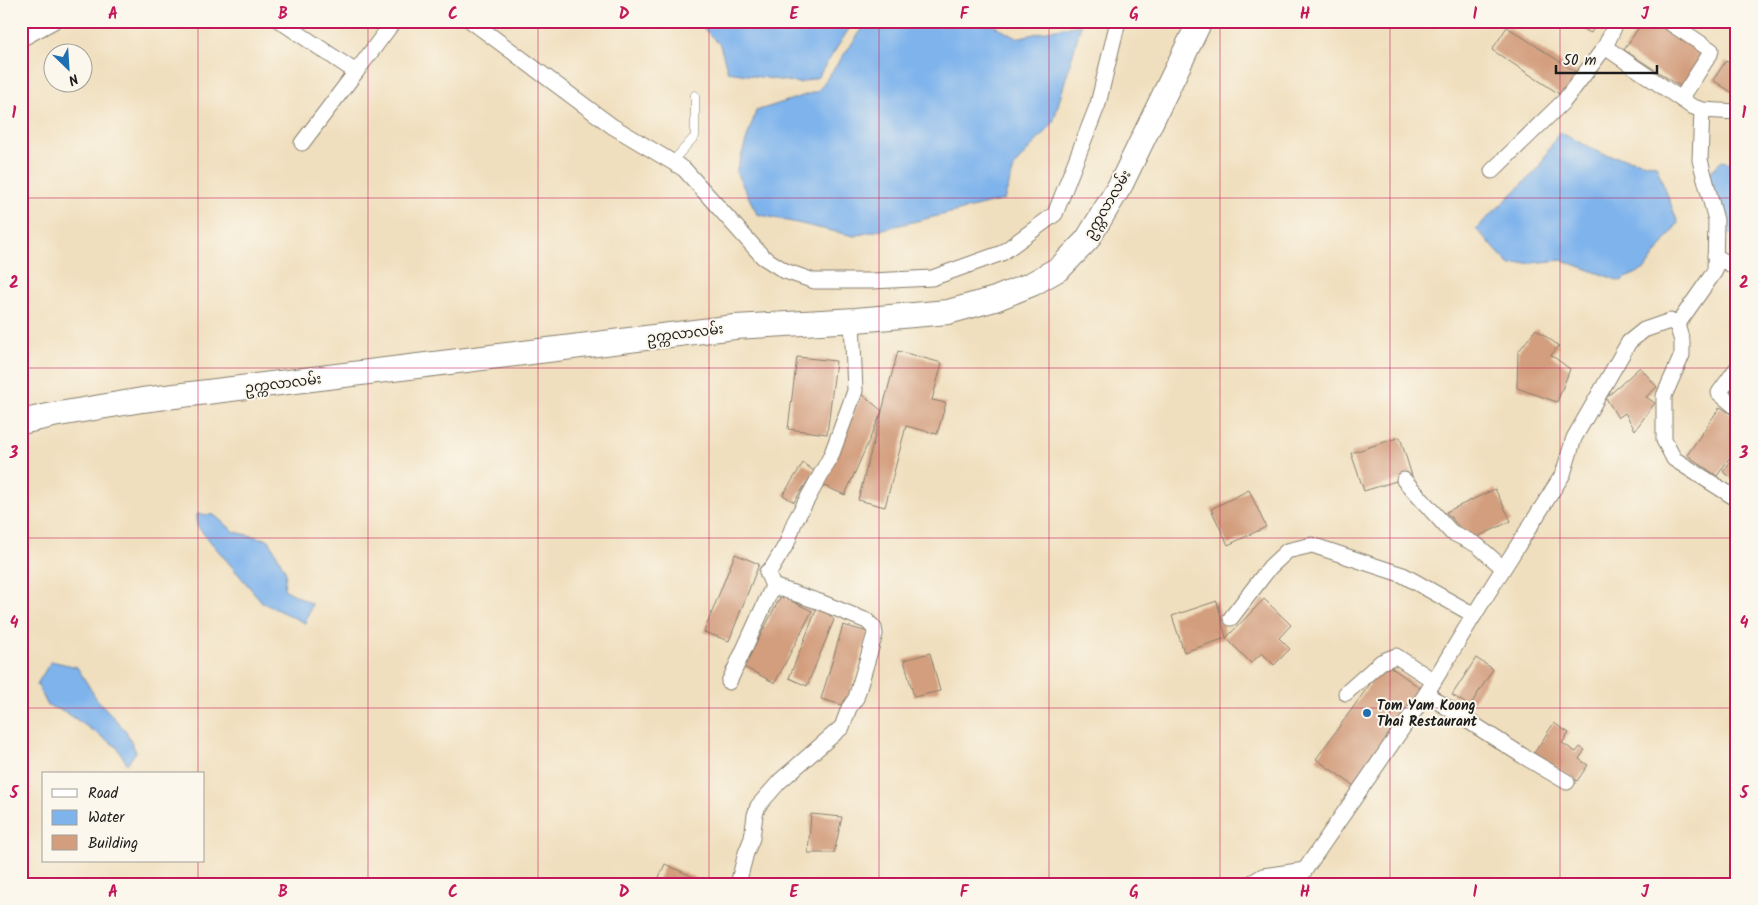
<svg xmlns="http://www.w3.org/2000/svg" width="1758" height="905" font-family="Kalam,'Noto Sans Myanmar',sans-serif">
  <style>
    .water { fill: #7eb3ec; stroke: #4d6884 }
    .building { fill: #d39e7e }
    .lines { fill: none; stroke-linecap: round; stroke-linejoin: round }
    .lane-casing { stroke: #867e6d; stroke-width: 9 }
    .street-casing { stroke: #867e6d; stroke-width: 17 }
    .primary-casing { stroke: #867e6d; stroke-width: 26 }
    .lane { stroke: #fff; stroke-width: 8 }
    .street { stroke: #fff; stroke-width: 15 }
    .primary { stroke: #fff; stroke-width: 24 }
    .grid { fill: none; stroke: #c2185b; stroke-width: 1; stroke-opacity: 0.55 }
    .poi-dot { fill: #1f6fb2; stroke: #fbf7ec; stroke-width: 2 }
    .labels { text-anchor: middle; stroke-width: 4; stroke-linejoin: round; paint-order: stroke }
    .street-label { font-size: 14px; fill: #1c1c1c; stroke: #fbf7ec }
    .poi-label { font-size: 14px; font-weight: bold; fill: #1c1c1c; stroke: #fbf7ec; text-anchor: start }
    .neatline { fill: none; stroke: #c2185b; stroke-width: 2 }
    .grid-label { font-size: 16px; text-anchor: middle; font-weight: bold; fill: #c2185b }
  </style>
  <rect width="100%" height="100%" fill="#fbf7ec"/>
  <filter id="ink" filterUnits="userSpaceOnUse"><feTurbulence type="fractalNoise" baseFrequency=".02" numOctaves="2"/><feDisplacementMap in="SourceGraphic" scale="10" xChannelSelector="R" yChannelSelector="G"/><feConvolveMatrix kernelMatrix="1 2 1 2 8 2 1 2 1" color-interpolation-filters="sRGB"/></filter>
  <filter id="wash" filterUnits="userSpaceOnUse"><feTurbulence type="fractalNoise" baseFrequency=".0096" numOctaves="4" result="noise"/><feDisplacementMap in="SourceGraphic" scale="20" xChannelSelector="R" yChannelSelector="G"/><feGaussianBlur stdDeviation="1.12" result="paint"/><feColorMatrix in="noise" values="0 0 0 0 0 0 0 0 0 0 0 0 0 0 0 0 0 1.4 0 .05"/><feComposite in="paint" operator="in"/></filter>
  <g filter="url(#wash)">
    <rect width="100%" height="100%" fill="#f0dfbe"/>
    <g class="water">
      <polygon points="696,21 854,21 818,77 799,83 728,72 720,45"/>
      <polygon points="868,21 986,21 1016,38 1056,29 1081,25 1053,123 1015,165 1004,200 854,236 757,214 736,172 756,111 818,91"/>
      <polygon points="1559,132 1603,154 1656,165 1678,223 1645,269 1620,281 1562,260 1510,265 1476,229 1537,170"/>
      <polygon points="1722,161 1737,164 1737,235 1728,234 1707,175"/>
      <polygon points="197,514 214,515 235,532 269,540 286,572 284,589 312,604 305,623 263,603 197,526"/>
      <polygon points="51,661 77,667 96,698 126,731 136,752 127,764 117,747 64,711 48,706 37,684"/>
    </g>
    <g id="blocks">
      <g class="building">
        <polygon points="1567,21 1597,21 1591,33"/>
        <polygon points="1643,21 1660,21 1707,52 1683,88 1624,50"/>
        <polygon points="1507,27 1579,74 1564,97 1492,50"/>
        <polygon points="1726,61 1737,68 1737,96 1713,80"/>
        <polygon points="1536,329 1559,346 1551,355 1570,369 1557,402 1517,388 1518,352"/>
        <polygon points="898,351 942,363 932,400 946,403 937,434 906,426 885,507 858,500"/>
        <polygon points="797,357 836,361 827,434 788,429"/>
        <polygon points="1640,367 1657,387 1646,397 1655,403 1635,430 1625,413 1618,418 1606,398"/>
        <polygon points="1737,382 1737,401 1728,395"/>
        <polygon points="862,394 882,411 845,495 822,485"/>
        <polygon points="1720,407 1737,418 1737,447 1717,476 1687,455"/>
        <polygon points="1400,437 1412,476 1364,491 1351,453"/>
        <polygon points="1737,452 1737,481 1723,472"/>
        <polygon points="803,463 814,471 794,502 783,495"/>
        <polygon points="1495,489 1511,521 1471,540 1446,512"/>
        <polygon points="1249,490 1266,527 1228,545 1211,509"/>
        <polygon points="735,554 759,564 729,641 704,632"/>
        <polygon points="781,596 812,611 775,683 744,667"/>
        <polygon points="1264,599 1291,625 1279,638 1290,649 1274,665 1262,653 1251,663 1226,638"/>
        <polygon points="1217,601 1226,638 1184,652 1172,616"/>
        <polygon points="819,603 834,620 807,686 789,678"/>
        <polygon points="843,625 868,632 846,706 821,699"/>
        <polygon points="930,653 940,691 914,697 904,660"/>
        <polygon points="1476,658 1493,669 1470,706 1452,695"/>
        <polygon points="1385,663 1423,690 1354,786 1316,759"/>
        <polygon points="1554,723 1569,733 1562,743 1576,752 1580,747 1585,750 1579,759 1588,765 1577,781 1534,753"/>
        <polygon points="811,814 842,817 834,853 808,853"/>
        <polygon points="665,864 704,882 703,884 656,884"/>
      </g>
    </g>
  </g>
  <g filter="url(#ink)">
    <use href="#blocks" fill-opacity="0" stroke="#867e6d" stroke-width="1"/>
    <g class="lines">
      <defs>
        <polyline id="lane" points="672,162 695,136 695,95"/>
        <g id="street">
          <polyline points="280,21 356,72 394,21"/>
          <polyline points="471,21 612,126 684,169 763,257 785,271 814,281 872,281 932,278 1002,253 1055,214 1098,104 1118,21"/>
          <polyline points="1617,21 1605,47 1691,106 1702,110 1700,160 1716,220 1715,271 1677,325"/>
          <polyline points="1667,21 1711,50 1710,54 1681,99"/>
          <polyline points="21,39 54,21"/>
          <polyline points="1702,110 1737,112"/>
          <polyline points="302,143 356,72"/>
          <polyline points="1492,171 1564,101 1605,47"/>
          <polyline points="1715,256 1737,268"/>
          <polyline points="1737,368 1719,393 1737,408"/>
          <polyline points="1404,480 1451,532 1477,545 1503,568"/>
          <polyline points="1231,618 1270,567 1287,551 1312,545 1403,575 1474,615"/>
          <polyline points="729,682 773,586"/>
          <polyline points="1346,693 1381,662 1396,656 1434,681"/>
          <polyline points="1426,694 1523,756 1567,782"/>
          <polyline points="738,884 746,853 752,838 755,815 758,806 780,781 842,727 849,708 856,698 875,634 874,628 867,621 820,602 773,586 767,572 772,568 787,543 794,523 831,456 855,391 852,320"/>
          <polyline points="1250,884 1263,876 1305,870"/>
          <polyline points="1300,884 1300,877 1426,694 1474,615 1563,474 1574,438 1629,342 1644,330 1670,321 1677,325 1682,341 1682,355 1664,396 1664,440 1674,459 1737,499"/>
        </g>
        <polyline id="primary" points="21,422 53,415 142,400 735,327 856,320 948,312 995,299 1032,284 1060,268 1087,240 1121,184 1200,21"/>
      </defs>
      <use href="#lane" class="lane-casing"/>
      <use href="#street" class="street-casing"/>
      <use href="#primary" class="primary-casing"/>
      <use href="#lane" class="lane"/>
      <use href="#street" class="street"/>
      <use href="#primary" class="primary"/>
    </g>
  </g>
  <path class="grid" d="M 198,21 L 198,774M 368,21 L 368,884M 538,21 L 538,884M 709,21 L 709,884M 879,21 L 879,884M 1049,21 L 1049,884M 1220,21 L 1220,884M 1390,21 L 1390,884M 1560,21 L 1560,884M 21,198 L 1737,198M 21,368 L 1737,368M 21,538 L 1737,538M 21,708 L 1737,708M 198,861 L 198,884"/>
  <circle class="poi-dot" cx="1367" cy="713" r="5"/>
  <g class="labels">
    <g class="street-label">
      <text transform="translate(1107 204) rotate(-59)" y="5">ဥက္ကလာလမ်း</text>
      <text transform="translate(685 333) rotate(-7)" y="5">ဥက္ကလာလမ်း</text>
      <text transform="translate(283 383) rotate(-7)" y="5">ဥက္ကလာလမ်း</text>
    </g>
    <g class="poi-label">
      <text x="1377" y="710">Tom Yam Koong<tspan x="1377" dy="16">Thai Restaurant</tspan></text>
    </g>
  </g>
  <rect width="1758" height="905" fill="none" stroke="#fbf7ec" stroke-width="55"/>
  <rect x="42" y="772" width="162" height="90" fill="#fbf7ec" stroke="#a29f99"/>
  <rect x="52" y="789" width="25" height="8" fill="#ffffff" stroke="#a29f99"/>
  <text x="88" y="798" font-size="15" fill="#1c1c1c">Road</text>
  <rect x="52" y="810" width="25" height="15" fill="#7eb3ec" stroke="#a29f99"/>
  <text x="88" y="822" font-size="15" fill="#1c1c1c">Water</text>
  <rect x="52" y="835" width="25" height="15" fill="#d39e7e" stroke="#a29f99"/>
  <text x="88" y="848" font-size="15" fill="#1c1c1c">Building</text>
  <g transform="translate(68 68) rotate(155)"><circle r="24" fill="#fbf7ec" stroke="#a29f99"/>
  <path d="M0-4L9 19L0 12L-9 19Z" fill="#1f6fb2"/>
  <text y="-8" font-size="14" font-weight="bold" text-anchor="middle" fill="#1c1c1c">N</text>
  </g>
  <path d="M1556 65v8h101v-8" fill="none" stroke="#1c1c1c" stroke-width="2.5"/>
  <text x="1563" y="65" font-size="15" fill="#1c1c1c" stroke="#fbf7ec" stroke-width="4" paint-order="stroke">50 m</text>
  <rect x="28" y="28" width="1702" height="850" class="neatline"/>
  <g class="grid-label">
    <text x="113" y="19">A</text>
    <text x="283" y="19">B</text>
    <text x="453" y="19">C</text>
    <text x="624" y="19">D</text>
    <text x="794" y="19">E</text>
    <text x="964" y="19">F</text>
    <text x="1134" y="19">G</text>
    <text x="1305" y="19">H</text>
    <text x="1475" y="19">I</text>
    <text x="1645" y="19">J</text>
    <text x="14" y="118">1</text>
    <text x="1744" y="118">1</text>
    <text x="14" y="288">2</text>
    <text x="1744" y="288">2</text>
    <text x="14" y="458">3</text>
    <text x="1744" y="458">3</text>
    <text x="14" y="628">4</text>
    <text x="1744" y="628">4</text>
    <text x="14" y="798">5</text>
    <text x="1744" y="798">5</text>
    <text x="113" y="897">A</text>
    <text x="283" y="897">B</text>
    <text x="453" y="897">C</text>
    <text x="624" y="897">D</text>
    <text x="794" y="897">E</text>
    <text x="964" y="897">F</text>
    <text x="1134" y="897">G</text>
    <text x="1305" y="897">H</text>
    <text x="1475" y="897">I</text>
    <text x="1645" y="897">J</text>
  </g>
</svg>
